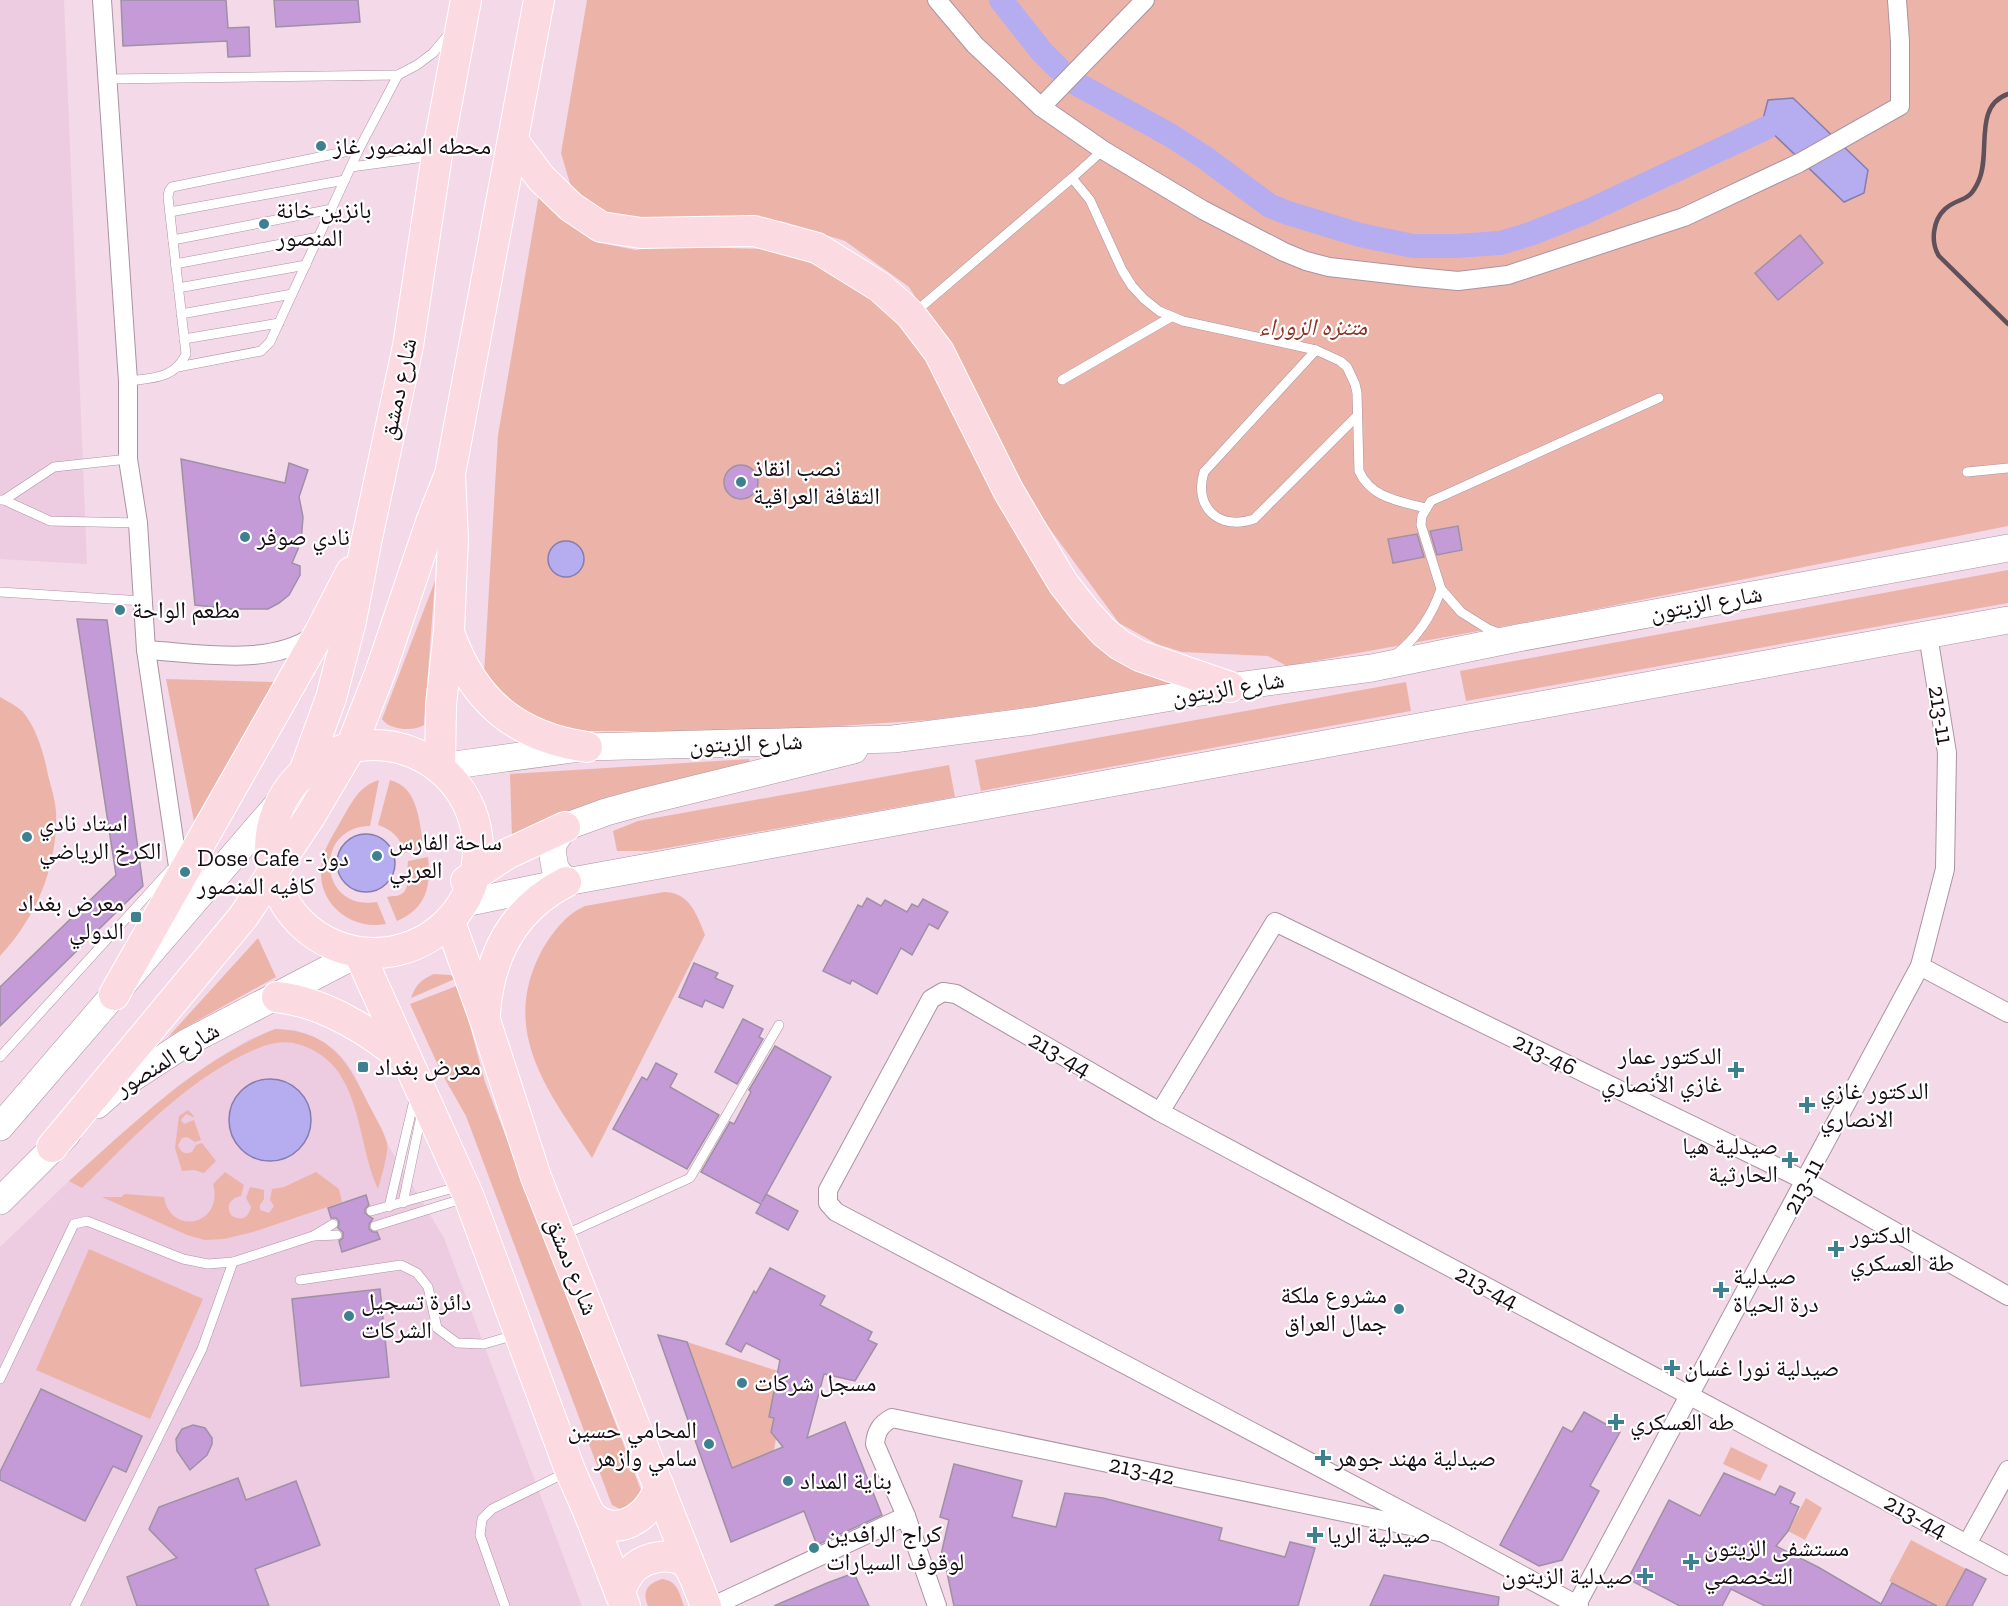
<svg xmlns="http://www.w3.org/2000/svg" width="2008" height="1606" font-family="'Zilla Slab','Noto Naskh Arabic',serif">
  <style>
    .built { fill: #edcbe0 }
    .green { fill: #ecb4a9 }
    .water { fill: #b5adf0; stroke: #857dae; stroke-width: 1.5 }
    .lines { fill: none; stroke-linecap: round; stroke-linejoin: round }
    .canal { stroke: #b5adf0; stroke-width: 24 }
    .building { fill: #c49bd6; stroke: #9f90a6; stroke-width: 1.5 }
    .lane-casing { stroke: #ac93a2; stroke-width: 10 }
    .street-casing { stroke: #ac93a2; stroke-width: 20 }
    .secondary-casing { stroke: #ac93a2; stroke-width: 28 }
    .primary-casing { stroke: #fff; stroke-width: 32 }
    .lane { stroke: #fff; stroke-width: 9 }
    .street { stroke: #fff; stroke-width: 18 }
    .secondary { stroke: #fff; stroke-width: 27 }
    .primary { stroke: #fcdae1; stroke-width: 30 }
    .rail { stroke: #5f5059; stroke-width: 4.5 }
    .poi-dot { fill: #3d8190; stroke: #fff; stroke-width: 2 }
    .labels { text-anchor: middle; stroke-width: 4.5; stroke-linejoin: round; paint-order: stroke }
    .poi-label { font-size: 24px; fill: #160d13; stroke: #fff; text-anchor: start }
    .park-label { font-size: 24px; font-style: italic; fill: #8c3325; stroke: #fff }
    .street-label { font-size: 24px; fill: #160d13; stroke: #fff }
  </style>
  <rect width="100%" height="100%" fill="#f4d9e9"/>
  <g class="built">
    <polygon points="0,0 64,0 87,564 0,559"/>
    <polygon points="275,1029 295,1030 314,1037 336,1051 345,1061 353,1072 388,1145 444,1238 582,1606 0,1606 0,1247 69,1181 176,1087 215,1060 250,1039"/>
  </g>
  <g class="green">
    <polygon points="587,0 2008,0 2008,526 1576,613 1287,666 1268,656 1182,652 1157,644 1119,623 1047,525 996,437 948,348 909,287 845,241 781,221 610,218 571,187 561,153"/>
    <polygon points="539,194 560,213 606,244 636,250 656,246 768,249 817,265 873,298 919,343 1029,548 1179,683 1160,690 929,720 766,731 561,731 527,719 484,674 498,435"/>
    <polygon points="2008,570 2008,603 1466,701 1460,671"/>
    <path d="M 435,581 L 424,725 C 414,732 389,730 382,719 Z"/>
    <polygon points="166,679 274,682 194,821"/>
    <polygon points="1406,682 1411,711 981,791 975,760"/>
    <path d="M 0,697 C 7,701 17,706 23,712 C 37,729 44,754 48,775 C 51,787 55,799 56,811 C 58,865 37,917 0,956 Z"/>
    <path d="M 749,759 L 750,766 C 706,774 662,782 619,794 C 581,804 546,821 512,838 L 510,774 Z"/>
    <polygon points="949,765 955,797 650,851 617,851 613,831 638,821"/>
    <path d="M 379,780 L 370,826 C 312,827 319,912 377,902 L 386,924 C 348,931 314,900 322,861 C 325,846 335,832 342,819 C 352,802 359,786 379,780 Z"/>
    <path d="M 390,780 C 419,787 419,823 424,848 L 405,853 C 400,838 393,830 378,825 Z"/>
    <path d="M 428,857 C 431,886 427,908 397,921 L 387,897 C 390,896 393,896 396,896 C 413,893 406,873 408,861 Z"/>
    <path d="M 664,892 C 689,892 697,914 705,935 L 592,1158 C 550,1093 499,1033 541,952 C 551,934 566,914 585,906 Z"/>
    <polygon points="258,938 276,977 168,1037 169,1036"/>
    <path d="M 434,974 L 450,975 L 457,978 L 411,998 C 415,985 422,979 434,974 Z"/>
    <polygon points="459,985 485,1082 642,1493 641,1497 624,1511 612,1505 610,1500 466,1116 442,1074 410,1004"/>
    <path d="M 275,1029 C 331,1031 347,1060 369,1105 C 375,1117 384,1131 387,1143 C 389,1152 381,1178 378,1189 C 361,1152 362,1108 339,1073 C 326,1054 300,1039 276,1043 C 267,1044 256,1049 247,1053 C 182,1084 132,1139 82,1188 L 69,1181 C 133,1124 195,1062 275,1029 Z"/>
    <path d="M 188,1110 L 194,1116 L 193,1117 L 186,1114 L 181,1120 L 184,1124 L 194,1120 L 201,1140 L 195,1142 L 187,1137 L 182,1138 L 178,1145 C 180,1152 185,1155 192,1152 L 196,1145 L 202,1143 L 216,1161 L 204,1173 L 194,1170 L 182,1171 L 175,1148 L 179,1116 Z"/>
    <path d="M 225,1172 L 244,1185 L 241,1196 C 230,1198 225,1207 232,1216 C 243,1221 248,1218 251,1207 L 246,1198 L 250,1187 L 264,1190 L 264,1199 L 260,1205 L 260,1210 L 269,1213 L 274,1206 L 270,1200 L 272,1189 L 284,1187 L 316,1172 L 339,1189 L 342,1202 L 253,1232 L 224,1239 L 205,1240 L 187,1235 L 102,1197 L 121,1197 L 125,1194 L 164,1197 C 171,1237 224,1225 213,1184 Z"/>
    <polygon points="89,1249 203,1299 150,1419 36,1370"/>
    <polygon points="687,1342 778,1371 770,1417 774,1418 771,1432 776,1438 774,1451 732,1468"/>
    <polygon points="1731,1447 1768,1465 1760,1481 1723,1464"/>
    <polygon points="1806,1498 1822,1508 1805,1540 1788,1531"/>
    <polygon points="1911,1540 1966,1569 1946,1606 1937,1606 1889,1581"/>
    <path d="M 662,1579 C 678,1581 679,1593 684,1606 L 648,1606 C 642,1591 647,1584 662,1579 Z"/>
  </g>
  <g class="water">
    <polygon points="1793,98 1868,170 1864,193 1844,202 1762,123 1768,100"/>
    <circle cx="566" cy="559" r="18"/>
    <circle cx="366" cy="863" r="29"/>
    <circle cx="270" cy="1120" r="41"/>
  </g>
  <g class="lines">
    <g class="canal">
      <polyline points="1001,0 1042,52 1058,68"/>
      <polyline points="1077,84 1170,135 1204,157 1270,206 1288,213 1360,235 1413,246 1456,246 1500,243 1530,234 1586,212 1766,128"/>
    </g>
  </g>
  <g class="building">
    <polygon points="121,0 226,0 228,28 249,27 250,56 228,57 227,41 123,46"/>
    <polygon points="274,0 358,0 360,22 276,27"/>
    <polygon points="1800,235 1823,263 1778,300 1755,273"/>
    <polygon points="181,459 285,483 289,463 308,470 299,497 303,517 301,542 292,563 300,566 300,575 289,595 279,603 268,609 232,609 195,605"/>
    <circle cx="741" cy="482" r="17"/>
    <polygon points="1458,526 1462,550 1437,555 1430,531"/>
    <polygon points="1417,534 1424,557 1393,563 1388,539"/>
    <polygon points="77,619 107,620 143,886 0,1026 0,987 116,875"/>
    <polygon points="867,898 881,906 885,900 907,912 912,904 918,907 923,899 948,912 938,929 929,924 912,955 901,948 877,994 852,980 850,984 823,971 858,905 862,907"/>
    <polygon points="694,963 718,973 715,978 733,986 723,1008 705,1000 702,1007 679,997"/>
    <polygon points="743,1019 763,1029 759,1037 763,1039 737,1084 715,1072"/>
    <polygon points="775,1046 831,1077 762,1202 766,1194 798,1211 788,1230 756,1213 761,1204 701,1172 730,1122 734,1124 751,1092 749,1090"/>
    <polygon points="656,1063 677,1074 670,1087 719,1115 687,1169 613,1129 642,1077 647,1080"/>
    <polygon points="366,1195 369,1205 365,1209 365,1213 373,1219 369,1224 369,1229 373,1232 377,1232 380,1239 342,1252 339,1241 343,1238 343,1232 338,1228 339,1221 336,1218 331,1218 328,1208"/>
    <polygon points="770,1268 825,1296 820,1305 872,1332 868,1340 877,1344 855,1381 824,1374 807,1438 845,1422 882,1515 817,1545 804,1511 731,1542 658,1335 687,1342 732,1468 783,1447 771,1432 774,1418 769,1417 780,1360 746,1343 741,1352 726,1344 754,1291 756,1293"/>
    <polygon points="380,1289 389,1377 301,1386 292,1299"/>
    <polygon points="41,1389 142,1436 126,1472 113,1466 85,1521 0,1480 0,1472"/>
    <polygon points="1584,1412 1620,1432 1590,1486 1599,1491 1562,1560 1539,1566 1500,1545 1563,1427 1572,1432"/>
    <polygon points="193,1425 205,1428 212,1438 212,1444 207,1455 190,1470 177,1451 176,1439 182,1429"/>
    <polygon points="954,1464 1022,1481 1012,1517 1056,1527 1065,1493 1103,1498 1222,1528 1219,1540 1285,1557 1290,1542 1315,1548 1298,1606 954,1606 945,1563 940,1559 949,1520 940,1517"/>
    <polygon points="1724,1473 1775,1495 1780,1486 1795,1493 1790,1503 1799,1507 1788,1531 1776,1546 1818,1567 1881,1604 1892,1583 1937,1606 1765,1606 1731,1589 1722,1606 1680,1606 1628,1579 1669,1500 1700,1516"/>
    <polygon points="238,1478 246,1500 296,1481 320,1545 255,1569 269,1606 137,1606 127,1577 177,1558 149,1529 159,1507"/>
    <polygon points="1966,1569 1986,1579 1972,1606 1946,1606"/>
    <polygon points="854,1573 869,1606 774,1606 827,1583"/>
    <polygon points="1384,1575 1499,1597 1498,1606 1370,1606"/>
  </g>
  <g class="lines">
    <defs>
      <g id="lane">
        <polyline points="107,79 398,75"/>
        <polyline points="351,167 432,156"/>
        <path d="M 1072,178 L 1090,200 L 1122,270 L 1132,286 L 1144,299 L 1159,311 L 1183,321 L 1316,350 L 1340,361 L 1347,367 L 1355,384 L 1357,393 L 1359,471 C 1371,498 1399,501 1425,508"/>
        <polyline points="170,212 345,180"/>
        <polyline points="173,240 332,209"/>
        <polyline points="175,264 319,237"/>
        <polyline points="178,288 306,265"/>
        <polyline points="914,313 1072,178 1103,150"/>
        <polyline points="181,314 292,294"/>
        <polyline points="184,339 279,323"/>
        <path d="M 1316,350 L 1204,472 C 1193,508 1220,531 1254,519 L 1357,416"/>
        <polyline points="178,367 261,351 270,342 359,149 398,75 417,65 433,53 449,34"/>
        <polyline points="1062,380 1171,317"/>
        <path d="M 128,381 C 151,378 175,379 186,354 L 168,197 L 169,191 L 172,187 L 359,149"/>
        <polyline points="1967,472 2008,468"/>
        <polyline points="0,500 4,500 54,467 128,459"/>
        <polyline points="4,500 50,521 138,523"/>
        <polyline points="0,592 143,601"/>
        <polyline points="1501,634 1488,629 1461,612 1441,589 1421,525 1422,516 1431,501 1447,494 1659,398"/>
        <path d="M 1395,655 C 1418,637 1432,616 1441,589"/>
        <polyline points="0,1057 170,870"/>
        <polyline points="403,1203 422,1111"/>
        <polyline points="389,1207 415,1096"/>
        <polyline points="371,1211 461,1186"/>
        <polyline points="375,1226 465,1198"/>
        <polyline points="313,1236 337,1235"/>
        <polyline points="562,1236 690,1178 779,1025"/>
        <polyline points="300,1280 401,1265 417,1273 428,1287 437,1328 457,1343 484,1344 515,1335"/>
        <polyline points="0,1379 74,1224 87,1221 183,1259 208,1264 233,1262 313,1236 333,1224"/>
        <polyline points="75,1606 202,1349 233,1262"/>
        <polyline points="505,1606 480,1535 482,1519 492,1509 567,1472"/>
      </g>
      <g id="street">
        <polyline points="102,0 128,381 128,459 138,523 146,650 180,880"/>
        <polyline points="937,0 975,45 1041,107 1103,150 1203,210 1284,252 1306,261 1329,267 1416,277 1458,281 1508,275 1684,217 1799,163 1900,106 1900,42 1897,0"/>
        <polyline points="1041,107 1145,0"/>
        <path d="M 146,650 C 199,653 268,667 314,636"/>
        <polyline points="1920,966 2008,1013"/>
        <polyline points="1160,1112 1275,922 1806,1181 2008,1296"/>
        <polyline points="1444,1533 836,1212 828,1203 828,1190 931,999 943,992 956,994 1160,1112 2008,1566"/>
        <polyline points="1967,1544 2008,1470"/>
        <polyline points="713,1606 906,1516"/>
        <path d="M 937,1606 L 906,1516 L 875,1444 C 876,1431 881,1424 892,1418 L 1444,1533 L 1579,1606"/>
        <polyline points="1576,1606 1920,966 1945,869 1947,753 1928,635"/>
      </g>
      <g id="secondary">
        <polyline points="440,767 587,747 893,739 1032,721 1230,687 1372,668 1518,638 2008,548"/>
        <polyline points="566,882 555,868 552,850 554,842 565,827 606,812 646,801 854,750"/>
        <polyline points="465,903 566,882 2008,620"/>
        <polyline points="97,1105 114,1090 186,1043 359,953"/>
        <polyline points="0,1127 284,797"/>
        <polyline points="0,1201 67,1134"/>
      </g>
      <g id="primary">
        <polyline points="514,142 541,178 571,207 601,227 641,233 754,231 817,248 880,287 911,315 939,352 1009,492 1063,583 1085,611 1104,632 1120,645 1140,656 1230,687"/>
        <path d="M 450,635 C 474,702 517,737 587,747"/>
        <circle cx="374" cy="849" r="104"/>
        <polyline points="440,767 441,705 449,631 453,539 450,474 539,0"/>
        <polyline points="304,772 331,698 351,621 366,543 408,346 437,155 466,0"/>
        <polyline points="466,881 507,854 565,827"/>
        <polyline points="450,922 485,1020 536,1177 706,1606"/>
        <polyline points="359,953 469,1197 570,1470 589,1513 625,1606"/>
        <polyline points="114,995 320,632 351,572"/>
        <path d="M 277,997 C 324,1002 372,1032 407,1062"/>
        <path d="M 485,1014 C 489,956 513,909 566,882"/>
        <polyline points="52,1147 243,917 311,815 351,747 380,673 431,522 450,474"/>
        <path d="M 589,1513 C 613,1542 652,1517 659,1486"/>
        <path d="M 620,1591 C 624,1582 627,1574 635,1567 C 647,1557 671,1552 685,1562 C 688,1565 691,1570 693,1574"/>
      </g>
    </defs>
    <use href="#lane" class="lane-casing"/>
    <use href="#street" class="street-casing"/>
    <use href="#secondary" class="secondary-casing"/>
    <use href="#primary" class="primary-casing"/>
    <use href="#lane" class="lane"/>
    <use href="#street" class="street"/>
    <use href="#secondary" class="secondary"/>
    <use href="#primary" class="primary"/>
    <path class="rail" d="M 2008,94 C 1973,106 1991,152 1979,180 C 1969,204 1960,196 1945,209 C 1933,220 1930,242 1939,256 L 2008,324"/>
  </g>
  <g class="poi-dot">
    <circle cx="321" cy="146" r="6"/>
    <circle cx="264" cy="224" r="6"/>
    <circle cx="741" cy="482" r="6"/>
    <circle cx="245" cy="537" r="6"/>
    <circle cx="120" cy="610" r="6"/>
    <circle cx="27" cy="837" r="6"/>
    <circle cx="377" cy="856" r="6"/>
    <circle cx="185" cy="872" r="6"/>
    <rect x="130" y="911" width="12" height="12" rx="3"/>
    <rect x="357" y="1061" width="12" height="12" rx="3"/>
    <path d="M1733 1061h6v6h6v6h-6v6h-6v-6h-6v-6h6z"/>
    <path d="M1804 1096h6v6h6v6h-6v6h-6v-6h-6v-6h6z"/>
    <path d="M1787 1151h6v6h6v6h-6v6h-6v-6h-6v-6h6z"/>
    <path d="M1833 1240h6v6h6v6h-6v6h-6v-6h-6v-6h6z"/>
    <path d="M1718 1281h6v6h6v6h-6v6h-6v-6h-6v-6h6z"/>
    <circle cx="1399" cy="1309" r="6"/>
    <circle cx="349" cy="1316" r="6"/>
    <path d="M1669 1359h6v6h6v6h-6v6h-6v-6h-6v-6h6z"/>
    <circle cx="742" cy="1383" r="6"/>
    <path d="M1613 1413h6v6h6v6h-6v6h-6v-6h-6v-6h6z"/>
    <circle cx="709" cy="1444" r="6"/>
    <path d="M1320 1449h6v6h6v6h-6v6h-6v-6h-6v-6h6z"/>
    <circle cx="788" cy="1481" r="6"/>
    <path d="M1312 1526h6v6h6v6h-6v6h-6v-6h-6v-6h6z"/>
    <circle cx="814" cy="1548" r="6"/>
    <path d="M1688 1553h6v6h6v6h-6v6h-6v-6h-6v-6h6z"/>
    <path d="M1642 1567h6v6h6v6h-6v6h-6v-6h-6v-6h6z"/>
  </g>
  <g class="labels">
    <g class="poi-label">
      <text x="333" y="154">محطه المنصور غاز</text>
      <text x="276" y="218">بانزين خانة<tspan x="276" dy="28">المنصور</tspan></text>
      <text x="753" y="476">نصب انقاذ<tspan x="753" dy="28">الثقافة العراقية</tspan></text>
      <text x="257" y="545">نادي صوفر</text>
      <text x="132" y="618">مطعم الواحة</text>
      <text x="39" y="831">استاد نادي<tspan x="39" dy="28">الكرخ الرياضي</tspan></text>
      <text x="389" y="850">ساحة الفارس<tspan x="389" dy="28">العربي</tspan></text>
      <text x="197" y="866">Dose Cafe - دوز<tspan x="197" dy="28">كافيه المنصور</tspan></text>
      <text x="124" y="911" text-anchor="end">معرض بغداد<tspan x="124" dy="28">الدولي</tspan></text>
      <text x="1722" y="1064" text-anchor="end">الدكتور عمار<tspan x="1722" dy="28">غازي الأنصاري</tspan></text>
      <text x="375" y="1075">معرض بغداد</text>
      <text x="1820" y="1099">الدكتور غازي<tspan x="1820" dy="28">الانصاري</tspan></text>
      <text x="1778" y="1154" text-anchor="end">صيدلية هيا<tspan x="1778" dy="28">الحارثية</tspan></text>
      <text x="1850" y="1243">الدكتور<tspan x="1850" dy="28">طة العسكري</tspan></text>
      <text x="1733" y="1284">صيدلية<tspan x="1733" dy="28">درة الحياة</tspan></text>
      <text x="1387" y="1303" text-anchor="end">مشروع ملكة<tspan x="1387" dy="28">جمال العراق</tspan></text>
      <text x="361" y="1310">دائرة تسجيل<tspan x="361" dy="28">الشركات</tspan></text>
      <text x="1684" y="1376">صيدلية نورا غسان</text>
      <text x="754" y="1391">مسجل شركات</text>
      <text x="1630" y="1430">طه العسكري</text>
      <text x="697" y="1438" text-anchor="end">المحامي حسين<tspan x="697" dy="28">سامي وازهر</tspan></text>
      <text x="1335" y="1466">صيدلية مهند جوهر</text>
      <text x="800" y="1489">بناية المداد</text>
      <text x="826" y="1542">كراج الرافدين<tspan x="826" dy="28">لوقوف السيارات</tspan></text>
      <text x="1327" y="1543">صيدلية الريا</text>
      <text x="1704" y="1556">مستشفى الزيتون<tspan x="1704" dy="28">التخصصي</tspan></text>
      <text x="1633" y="1584" text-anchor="end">صيدلية الزيتون</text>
    </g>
    <g class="park-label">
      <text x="1313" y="335">متنزه الزوراء</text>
    </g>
    <g class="street-label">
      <text transform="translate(398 389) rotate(-78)" y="8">شارع دمشق</text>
      <text transform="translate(1706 603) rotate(-10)" y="8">شارع الزيتون</text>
      <text transform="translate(1228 688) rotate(-9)" y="8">شارع الزيتون</text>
      <text transform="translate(1941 715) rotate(81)" y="8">213-11</text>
      <text transform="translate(746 743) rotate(-2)" y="8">شارع الزيتون</text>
      <text transform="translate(1060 1054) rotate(30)" y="8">213-44</text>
      <text transform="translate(1545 1054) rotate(26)" y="8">213-46</text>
      <text transform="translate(167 1059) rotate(-32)" y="8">شارع المنصور</text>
      <text transform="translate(1803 1186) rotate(-62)" y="8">213-11</text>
      <text transform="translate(572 1266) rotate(68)" y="8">شارع دمشق</text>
      <text transform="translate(1487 1287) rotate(28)" y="8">213-44</text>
      <text transform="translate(1142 1470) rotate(12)" y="8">213-42</text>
      <text transform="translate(1916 1516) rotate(28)" y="8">213-44</text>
    </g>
  </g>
</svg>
